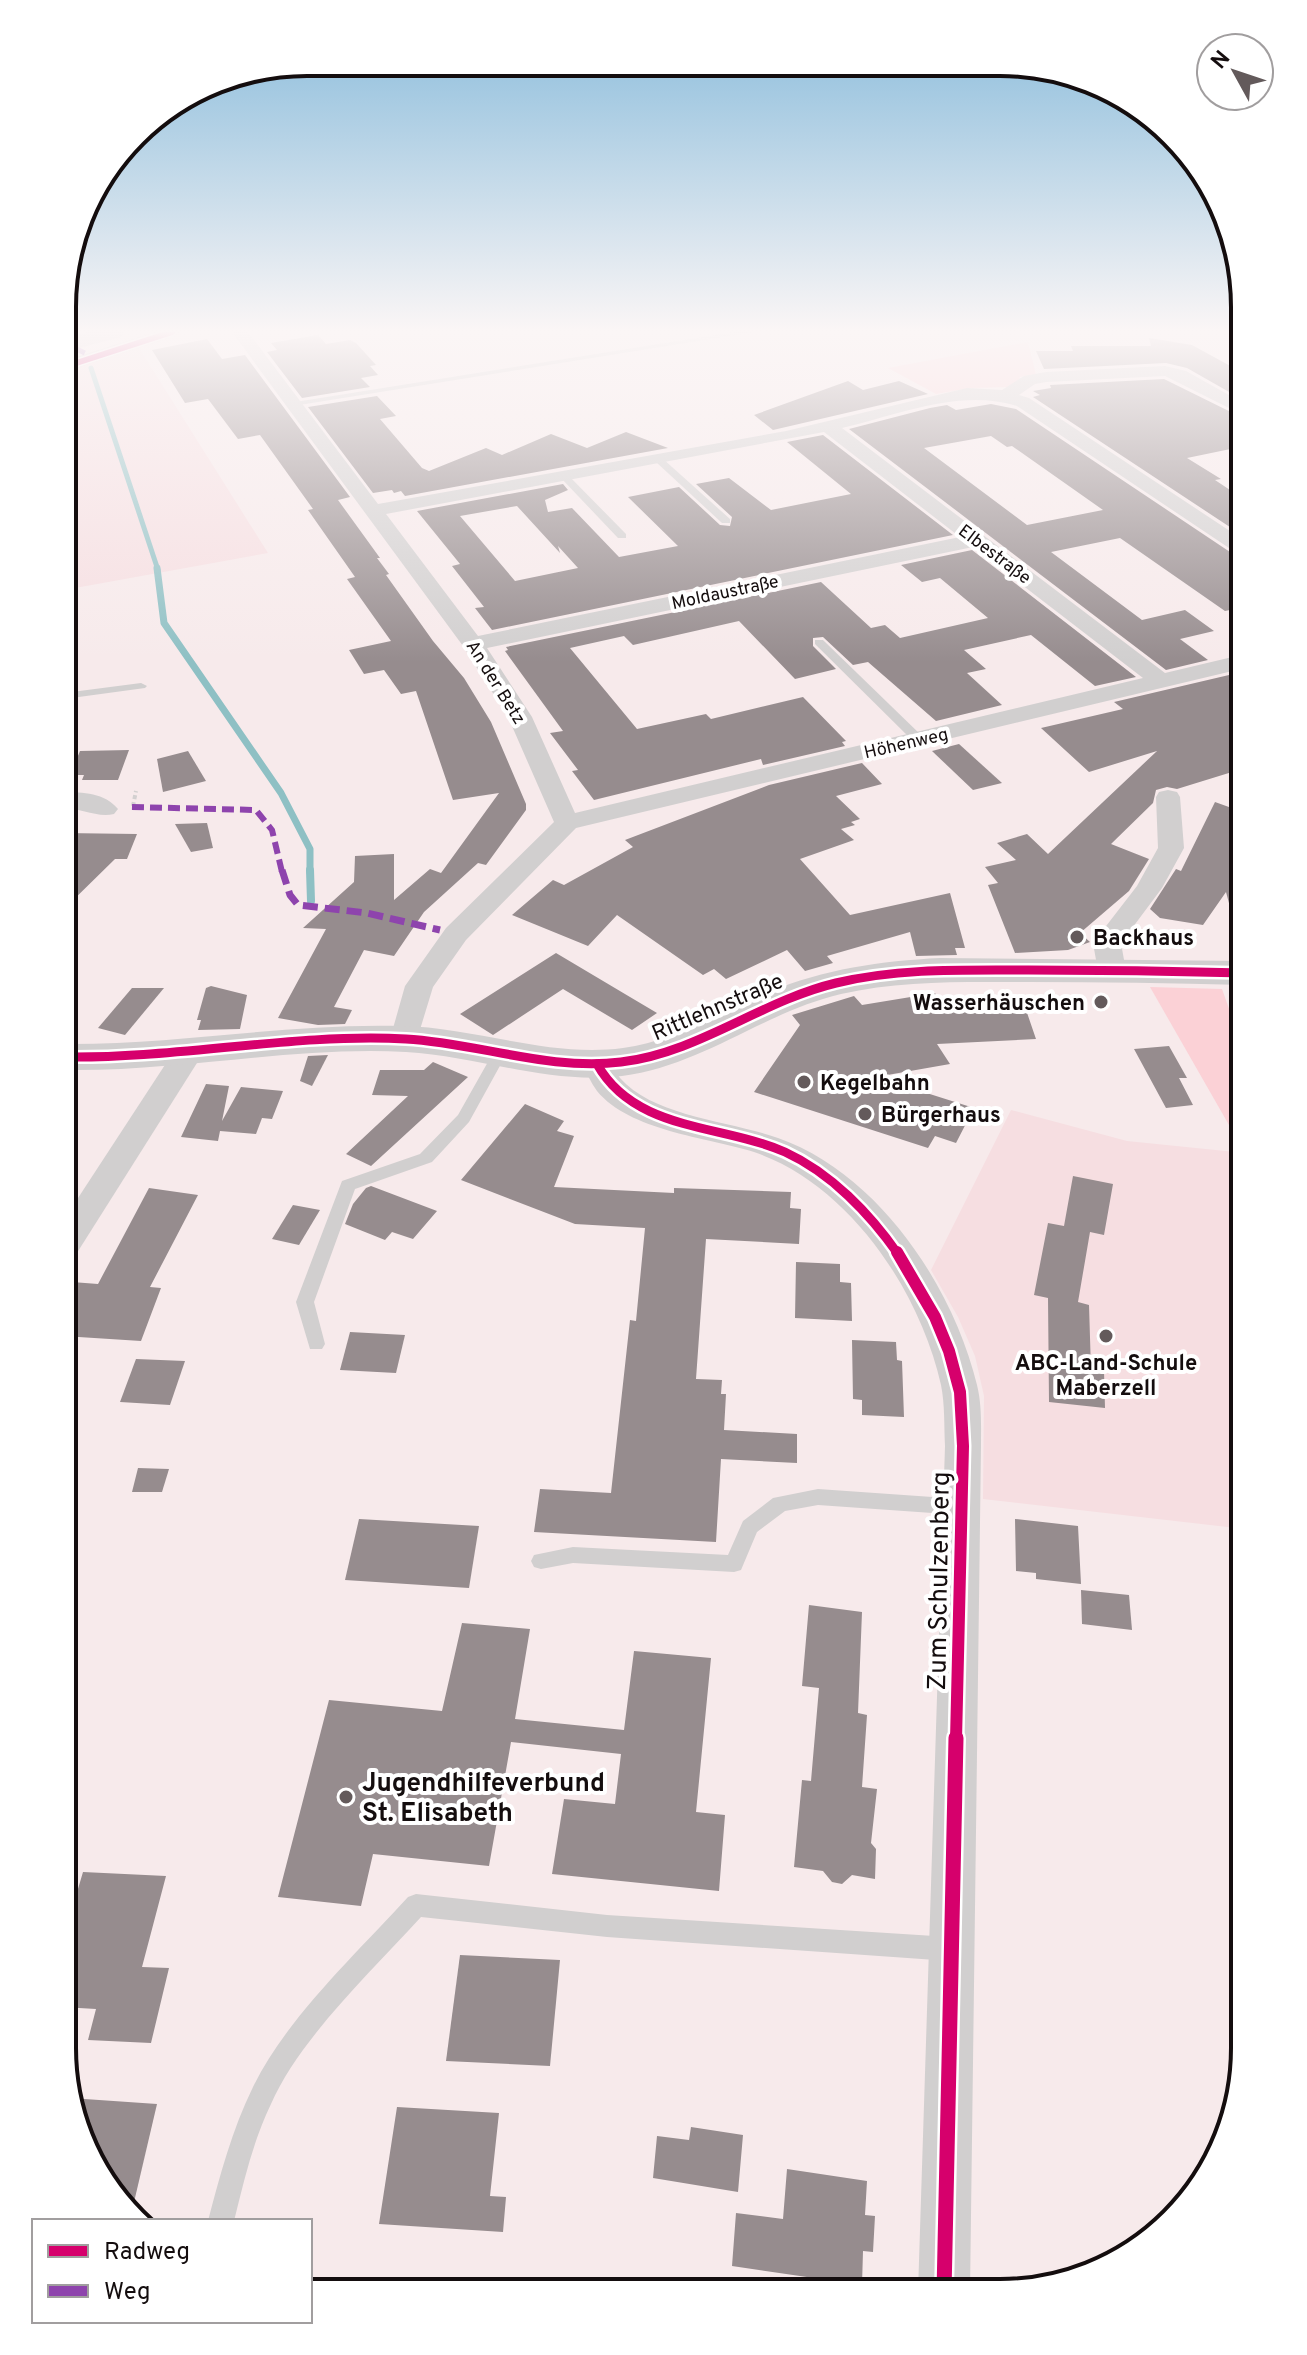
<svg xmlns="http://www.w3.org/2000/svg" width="1307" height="2355" font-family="Overpass,sans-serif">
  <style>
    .built { fill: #f6dee1 }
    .green { fill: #fbd1d6 }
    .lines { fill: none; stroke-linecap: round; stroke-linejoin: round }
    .stream-far2 { stroke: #8ec0c4; stroke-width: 5 }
    .stream-far1 { stroke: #8ec0c4; stroke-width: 7 }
    .stream { stroke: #8ec0c4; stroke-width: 8 }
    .building { fill: #968c8e; fill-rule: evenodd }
    .path { stroke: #d3d0d0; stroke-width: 4; stroke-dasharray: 4 3; stroke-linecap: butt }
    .lane { fill: #d1cfcf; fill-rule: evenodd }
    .street { fill: #d1cfcf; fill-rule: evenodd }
    .secondary { fill: #d1cfcf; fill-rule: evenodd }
    .primary { fill: #d1c9cb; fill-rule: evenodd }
    .quiet-far2 { stroke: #8e44ad; stroke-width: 5; stroke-dasharray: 9 5; stroke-linecap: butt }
    .quiet-far1 { stroke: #8e44ad; stroke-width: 6; stroke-dasharray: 12 6; stroke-linecap: butt }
    .quiet { stroke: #8e44ad; stroke-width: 7; stroke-dasharray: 15 7; stroke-linecap: butt }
    .cycleway-far3-casing { stroke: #fff; stroke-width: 9 }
    .cycleway-far2-casing { stroke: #fff; stroke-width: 14 }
    .cycleway-far1-casing { stroke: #fff; stroke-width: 17 }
    .cycleway-casing { stroke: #fff; stroke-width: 20 }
    .cycleway-far3 { stroke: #d6006c; stroke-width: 6 }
    .cycleway-far2 { stroke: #d6006c; stroke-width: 9 }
    .cycleway-far1 { stroke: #d6006c; stroke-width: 12 }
    .cycleway { stroke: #d6006c; stroke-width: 15 }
    .poi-dot { fill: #635a5b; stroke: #fff; stroke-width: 3 }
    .labels { text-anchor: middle; stroke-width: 8; stroke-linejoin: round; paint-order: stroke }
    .far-street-label { font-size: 18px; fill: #140d0e; stroke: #fff }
    .poi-label { font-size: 22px; font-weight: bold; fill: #140d0e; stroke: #fff; text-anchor: start }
    .street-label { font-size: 22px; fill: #140d0e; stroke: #fff }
    .near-street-label { font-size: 26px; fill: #140d0e; stroke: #fff }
    .near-poi-label { font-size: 26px; font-weight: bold; fill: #140d0e; stroke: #fff; text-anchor: start }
    .rim { fill: none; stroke: #140d0e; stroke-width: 4 }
  </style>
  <rect width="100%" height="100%" fill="#f7eaeb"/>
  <g class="built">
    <polygon points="139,348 268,553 64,590 64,371"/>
    <polygon points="1011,1110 1127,1141 1245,1153 1245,1529 983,1499 984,1396 975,1356 958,1317 931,1270"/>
  </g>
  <g class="green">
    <polygon points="1028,342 1036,375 1019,377 1021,379 1009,387 970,388 936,394 888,368"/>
    <polygon points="1150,987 1222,989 1245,1054 1245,1153"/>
  </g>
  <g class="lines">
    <polyline class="stream-far2" points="91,368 158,570"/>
    <polyline class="stream-far1" points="157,568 164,623 281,793 310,849 310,872"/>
    <polyline class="stream" points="310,870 311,901"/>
  </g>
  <g class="building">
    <polygon points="318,335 326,344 350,340 356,343 376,365 370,366 378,375 361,378 370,387 302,398 267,352 277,350 271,343"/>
    <polygon points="1149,338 1192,345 1245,374 1245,401 1187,368 1166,363 1044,369 1036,351 1073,351 1071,346 1151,346"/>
    <polygon points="207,339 222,359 245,355 350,497 338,500 380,558 377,558 389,574 386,575 433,641 464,678 491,722 526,804 526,810 486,865 478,863 424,912 394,956 364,950 334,1007 352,1010 345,1024 318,1025 278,1018 326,929 303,928 354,882 355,856 394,854 394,900 430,869 441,873 499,793 453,800 416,691 401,694 384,670 364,674 349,650 391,641 347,579 355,577 308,510 313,509 260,435 238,439 208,399 185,403 152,350"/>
    <polygon points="1164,379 1245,419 1245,446 1187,458 1221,479 1215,480 1245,500 1245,537 1033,397 1040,395 1033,391 1051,388 1050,385"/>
    <polygon points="848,381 863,390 899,381 928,394 773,430 754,415"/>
    <polygon points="377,396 396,416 380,419 422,468 429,471 486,448 502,455 551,434 587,448 626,432 668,448 405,496 401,491 394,493 392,490 373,493 308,407"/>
    <path d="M 991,404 L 1016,409 L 1236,556 L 1245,559 L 1245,607 L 1225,611 L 1120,538 L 1051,552 L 1142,620 L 1185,610 L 1214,631 L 1180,639 L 1208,660 L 1166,670 L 849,429 L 930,408 L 947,405 L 956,410 ZM 991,436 L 1007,447 L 1012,446 L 1103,510 L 1027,525 L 924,448 Z"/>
    <path d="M 823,435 L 953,535 L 492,630 L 475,608 L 484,607 L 452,566 L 460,564 L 417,511 L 563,484 L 568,490 L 545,500 L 548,512 L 572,508 L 619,557 L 678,546 L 628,497 L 679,487 L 720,525 L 730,526 L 732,517 L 696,484 L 729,478 L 771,510 L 851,494 L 787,442 ZM 517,506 L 560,553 L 558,546 L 578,568 L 515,581 L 460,516 Z"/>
    <polygon points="972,550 1136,677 1095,686 1031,635 964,650 986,669 967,673 1002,705 936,721 868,662 853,665 823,637 813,638 813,646 836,669 795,679 739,621 633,645 624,636 570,648 637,729 706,714 711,719 803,697 846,741 842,742 845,746 763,765 761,759 594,800 572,771 578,770 550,733 563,731 505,651 508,650 506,647 821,582 871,628 885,625 900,638 988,618 940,578 922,582 901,565"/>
    <polygon points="1229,675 1245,687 1245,768 1177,789 1167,787 1156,790 1153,803 1111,844 1149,859 1129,891 1080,933 1090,942 1068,950 1015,953 988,885 998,883 985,867 1016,860 997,843 1027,834 1048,854 1157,751 1089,772 1041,728 1123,709 1114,702"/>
    <polygon points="959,744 1002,783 973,790 932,751"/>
    <polygon points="129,750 118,780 82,780 84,775 70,775 80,751"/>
    <polygon points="188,751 206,781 163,792 157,759"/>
    <polygon points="862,763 882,784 836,796 860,819 851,822 855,825 841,829 854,840 800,859 850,915 950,893 965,948 955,948 957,955 916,956 910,932 827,956 833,963 805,971 787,950 726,979 714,969 703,975 617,915 588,946 512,915 553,880 564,885 633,847 625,840 769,785"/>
    <polygon points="1215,802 1240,811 1245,816 1245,932 1237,933 1226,892 1203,925 1160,918 1150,909 1176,869 1181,871"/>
    <polygon points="207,823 213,848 191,852 175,824"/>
    <polygon points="63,833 137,834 127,859 115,859 63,910"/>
    <polygon points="556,953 630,997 657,1013 632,1030 563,989 493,1035 460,1014"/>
    <polygon points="211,986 247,995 240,1029 198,1030 201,1020 197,1020 206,988"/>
    <polygon points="132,988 164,988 125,1035 98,1028"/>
    <polygon points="935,993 943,1007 1024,1004 1036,1039 937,1044 950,1064 876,1077 974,1108 956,1143 935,1136 928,1148 754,1092 800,1025 792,1015 854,996 862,1005"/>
    <polygon points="1169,1046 1187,1078 1179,1078 1193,1105 1166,1108 1134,1049"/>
    <polygon points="328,1055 312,1086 300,1081 308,1056"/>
    <polygon points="433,1062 468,1077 371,1166 346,1154 408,1096 372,1095 380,1070 424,1070"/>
    <polygon points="206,1084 229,1086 222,1121 241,1087 283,1091 272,1119 262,1118 256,1134 220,1131 218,1141 181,1137"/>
    <polygon points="525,1104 564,1121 557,1131 574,1136 554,1187 674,1193 674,1188 791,1192 790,1208 801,1209 799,1244 706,1239 696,1379 722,1380 721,1394 726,1394 724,1430 797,1434 797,1463 721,1459 716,1542 534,1532 540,1489 611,1493 630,1320 636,1321 645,1228 575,1224 461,1180"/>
    <polygon points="1073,1176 1113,1184 1104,1235 1090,1232 1078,1302 1089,1305 1091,1370 1104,1371 1105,1408 1049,1402 1048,1298 1034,1295 1048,1223 1064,1226"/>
    <polygon points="371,1186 437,1211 413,1239 392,1232 385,1240 345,1224 353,1204 366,1188"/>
    <polygon points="149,1188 198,1195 150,1287 161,1288 141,1341 63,1336 63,1303 72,1282 98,1284"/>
    <polygon points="293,1205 320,1210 299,1245 272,1239"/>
    <polygon points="796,1262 840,1264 840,1282 851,1283 852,1321 795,1318"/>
    <polygon points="350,1332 405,1335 396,1373 340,1370"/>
    <polygon points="852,1340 896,1342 897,1360 902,1361 904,1417 862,1415 862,1400 853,1399"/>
    <polygon points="136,1359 185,1361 170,1405 120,1402"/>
    <polygon points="138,1468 169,1469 162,1492 132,1492"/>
    <polygon points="359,1519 479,1526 469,1588 345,1580"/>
    <polygon points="1015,1519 1078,1526 1081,1584 1036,1579 1036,1573 1016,1571"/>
    <polygon points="1081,1590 1129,1595 1132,1630 1082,1624"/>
    <polygon points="809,1605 862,1612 858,1713 867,1715 862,1787 877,1789 871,1843 876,1849 875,1879 852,1875 842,1884 832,1882 823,1871 794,1867 802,1780 811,1781 819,1688 802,1686"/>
    <polygon points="462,1623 530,1629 515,1719 624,1730 634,1651 711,1658 696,1812 725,1815 719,1891 552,1874 564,1799 615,1804 621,1754 511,1742 489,1866 373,1854 361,1906 278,1897 329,1700 442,1711"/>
    <polygon points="83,1872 166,1876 142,1967 169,1968 151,2043 88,2040 96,2009 62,2007 62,1943"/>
    <polygon points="460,1955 560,1960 550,2066 446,2061"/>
    <polygon points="70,2098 157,2104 131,2215 112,2197 75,2127"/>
    <polygon points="397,2107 499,2113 490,2196 506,2197 503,2232 379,2224"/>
    <polygon points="691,2127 743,2135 738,2192 653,2178 657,2136 689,2140"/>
    <polygon points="787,2169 867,2181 865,2215 875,2216 873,2252 863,2251 862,2285 732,2266 736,2213 783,2219"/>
  </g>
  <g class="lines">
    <polyline class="path" points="133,806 136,791"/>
    <g class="lane">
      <polygon points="734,332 754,332 293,406 289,403"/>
      <polygon points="656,458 662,458 730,519 730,523 722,523 656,462"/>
      <polygon points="561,474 567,474 626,534 626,538 618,538 561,478"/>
      <polygon points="815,640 823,640 923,737 923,743 915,743 815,644"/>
      <polygon points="141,683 147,686 145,688 64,699 64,693"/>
      <polygon points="500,1048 507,1053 469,1122 432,1162 355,1189 314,1302 325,1344 322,1349 310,1349 296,1302 342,1181 420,1154 458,1115 493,1053"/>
      <polygon points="818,1489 961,1499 968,1501 971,1507 968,1513 961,1515 818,1505 785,1511 757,1532 741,1570 734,1572 573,1563 541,1569 534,1567 531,1561 534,1555 573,1547 728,1555 743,1521 773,1498"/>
      <path d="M 416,1894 L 607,1915 L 950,1937 L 958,1941 L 962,1949 L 958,1957 L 950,1961 L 607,1937 L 421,1917 C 372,1971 300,2038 271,2104 C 253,2141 244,2181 234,2221 L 208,2221 C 220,2175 232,2130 253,2087 C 285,2020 357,1953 408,1897 Z"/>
    </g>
    <g class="street">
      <polygon points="155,332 180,332 178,335 64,372 64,361"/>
      <path d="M 232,332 L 248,332 L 378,504 L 786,431 L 967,388 L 1002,390 L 1024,376 L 1046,372 L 1165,366 L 1186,371 L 1245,404 L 1245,416 L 1165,376 L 1046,382 L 1035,384 L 1019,395 L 1029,398 L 1245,541 L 1245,556 L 1238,554 L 1017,406 C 960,388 898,415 842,428 L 1165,673 L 1245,654 L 1245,668 L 576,828 L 466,940 L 433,987 L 415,1046 L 405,1049 L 395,1046 L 390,1039 L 405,986 L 446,928 L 554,822 L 508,717 L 463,646 ZM 824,432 L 960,537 L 478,636 L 386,514 ZM 973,547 L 1143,678 L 575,813 L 532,717 L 487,648 Z"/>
      <polygon points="1168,790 1177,792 1180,797 1184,848 1162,888 1121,943 1126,971 1122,977 1112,980 1102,977 1098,971 1093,943 1137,886 1158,848 1156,797 1159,792"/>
      <path d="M 63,792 C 83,792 105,793 118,809 L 114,814 C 97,818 81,808 63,808 Z"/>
      <polygon points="187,1045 198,1048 202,1055 75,1256 63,1259 63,1221 176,1048"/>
      <path d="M 597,1054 L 608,1057 C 612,1064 615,1072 620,1078 C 654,1117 731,1121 778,1138 C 878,1173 953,1286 977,1385 C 982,1405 981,1426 981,1446 L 970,2293 L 918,2293 L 945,1446 C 944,1426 945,1405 941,1385 C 920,1291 849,1184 754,1152 C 706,1137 630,1131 597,1091 C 591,1083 587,1073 582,1064 L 586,1057 Z"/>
    </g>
    <path class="secondary" d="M 940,958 L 1245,961 L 1245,985 C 1172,983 1100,982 1028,982 C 966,982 902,980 841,994 C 764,1012 702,1066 622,1076 C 549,1085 478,1056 406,1052 C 292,1046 178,1072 63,1070 L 63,1044 C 176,1045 288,1023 401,1026 C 475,1027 548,1058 623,1048 C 675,1041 721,1011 769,992 C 824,969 881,961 940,958 Z"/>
    <polygon class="primary" points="87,332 124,332 121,337 64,352 64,338"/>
    <polyline class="quiet-far2" points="64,343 85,353"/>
    <polyline class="quiet-far1" points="132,807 256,810 272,830 282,872"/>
    <polyline class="quiet" points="282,870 290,895 298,905 367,913 440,930"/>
    <defs>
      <polyline id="cycleway-far3" points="64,367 172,332"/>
      <g id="cycleway-far2">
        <path d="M 63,1057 C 178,1059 292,1033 406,1039 C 478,1043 549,1071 621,1062 C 698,1053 761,1001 836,983 C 898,968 964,970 1028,970 C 1100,970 1173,971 1245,973"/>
        <path d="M 597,1064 C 635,1132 722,1124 785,1152 C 831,1173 870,1214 898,1254"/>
      </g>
      <polyline id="cycleway-far1" points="897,1252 935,1317 949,1351 960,1392 963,1446 956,1740"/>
      <polyline id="cycleway" points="944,2293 956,1738"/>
    </defs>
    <use href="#cycleway-far3" class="cycleway-far3-casing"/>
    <use href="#cycleway-far2" class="cycleway-far2-casing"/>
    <use href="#cycleway-far1" class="cycleway-far1-casing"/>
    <use href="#cycleway" class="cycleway-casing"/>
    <use href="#cycleway-far3" class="cycleway-far3"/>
    <use href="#cycleway-far2" class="cycleway-far2"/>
    <use href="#cycleway-far1" class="cycleway-far1"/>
    <use href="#cycleway" class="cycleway"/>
  </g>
  <linearGradient id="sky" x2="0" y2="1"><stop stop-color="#84b9da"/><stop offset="0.5" stop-color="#fbf6f6"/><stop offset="1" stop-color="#fbf6f6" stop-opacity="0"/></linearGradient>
  <rect width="1307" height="662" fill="url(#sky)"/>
  <g class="poi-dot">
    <circle cx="1077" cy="937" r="8"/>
    <circle cx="1101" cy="1002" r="8"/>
    <circle cx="804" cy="1082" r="8"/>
    <circle cx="865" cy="1114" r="8"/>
    <circle cx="1106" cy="1336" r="8"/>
    <circle cx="346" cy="1797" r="8"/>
  </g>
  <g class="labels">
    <g class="far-street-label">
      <text transform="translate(995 554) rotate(37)" y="6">Elbestraße</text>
      <text transform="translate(725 592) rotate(-12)" y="6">Moldaustraße</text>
      <text transform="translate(496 682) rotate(58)" y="6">An der Betz</text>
      <text transform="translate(906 743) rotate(-13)" y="6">Höhenweg</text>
    </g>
    <g class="poi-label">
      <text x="1093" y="945">Backhaus</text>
      <text x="1085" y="1010" text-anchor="end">Wasserhäuschen</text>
      <text x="820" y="1090">Kegelbahn</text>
      <text x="881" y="1122">Bürgerhaus</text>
      <text x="1106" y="1370" text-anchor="middle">ABC-Land-Schule<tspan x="1106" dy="25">Maberzell</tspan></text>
    </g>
    <g class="street-label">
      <text transform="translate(717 1006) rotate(-23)" y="8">Rittlehnstraße</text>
    </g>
    <g class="near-street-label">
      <text transform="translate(938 1581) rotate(-89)" y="9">Zum Schulzenberg</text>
    </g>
    <g class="near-poi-label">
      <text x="362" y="1791">Jugendhilfeverbund<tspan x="362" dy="30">St. Elisabeth</tspan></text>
    </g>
  </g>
  <path d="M0 0H1307V2355H0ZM307 76H1000A231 231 0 0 1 1231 307V2048A231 231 0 0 1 1000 2279H307A231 231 0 0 1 76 2048V307A231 231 0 0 1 307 76Z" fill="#fff" fill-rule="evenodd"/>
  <path class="rim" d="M307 76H1000A231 231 0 0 1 1231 307V2048A231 231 0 0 1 1000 2279H307A231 231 0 0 1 76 2048V307A231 231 0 0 1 307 76Z"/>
  <rect x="32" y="2219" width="280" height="104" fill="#ffffff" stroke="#a19e9f" stroke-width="2"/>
  <rect x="48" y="2245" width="40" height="12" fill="#d6006c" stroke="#a19e9f" stroke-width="2"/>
  <text x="104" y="2259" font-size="24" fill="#140d0e">Radweg</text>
  <rect x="48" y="2285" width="40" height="12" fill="#8e44ad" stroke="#a19e9f" stroke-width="2"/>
  <text x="104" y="2299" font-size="24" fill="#140d0e">Weg</text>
  <g transform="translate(1235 72) rotate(310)"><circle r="38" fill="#ffffff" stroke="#a19e9f" stroke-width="2"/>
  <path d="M0-6L14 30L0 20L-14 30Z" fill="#635a5b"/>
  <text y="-12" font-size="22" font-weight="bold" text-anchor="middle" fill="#140d0e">N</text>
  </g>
</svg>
